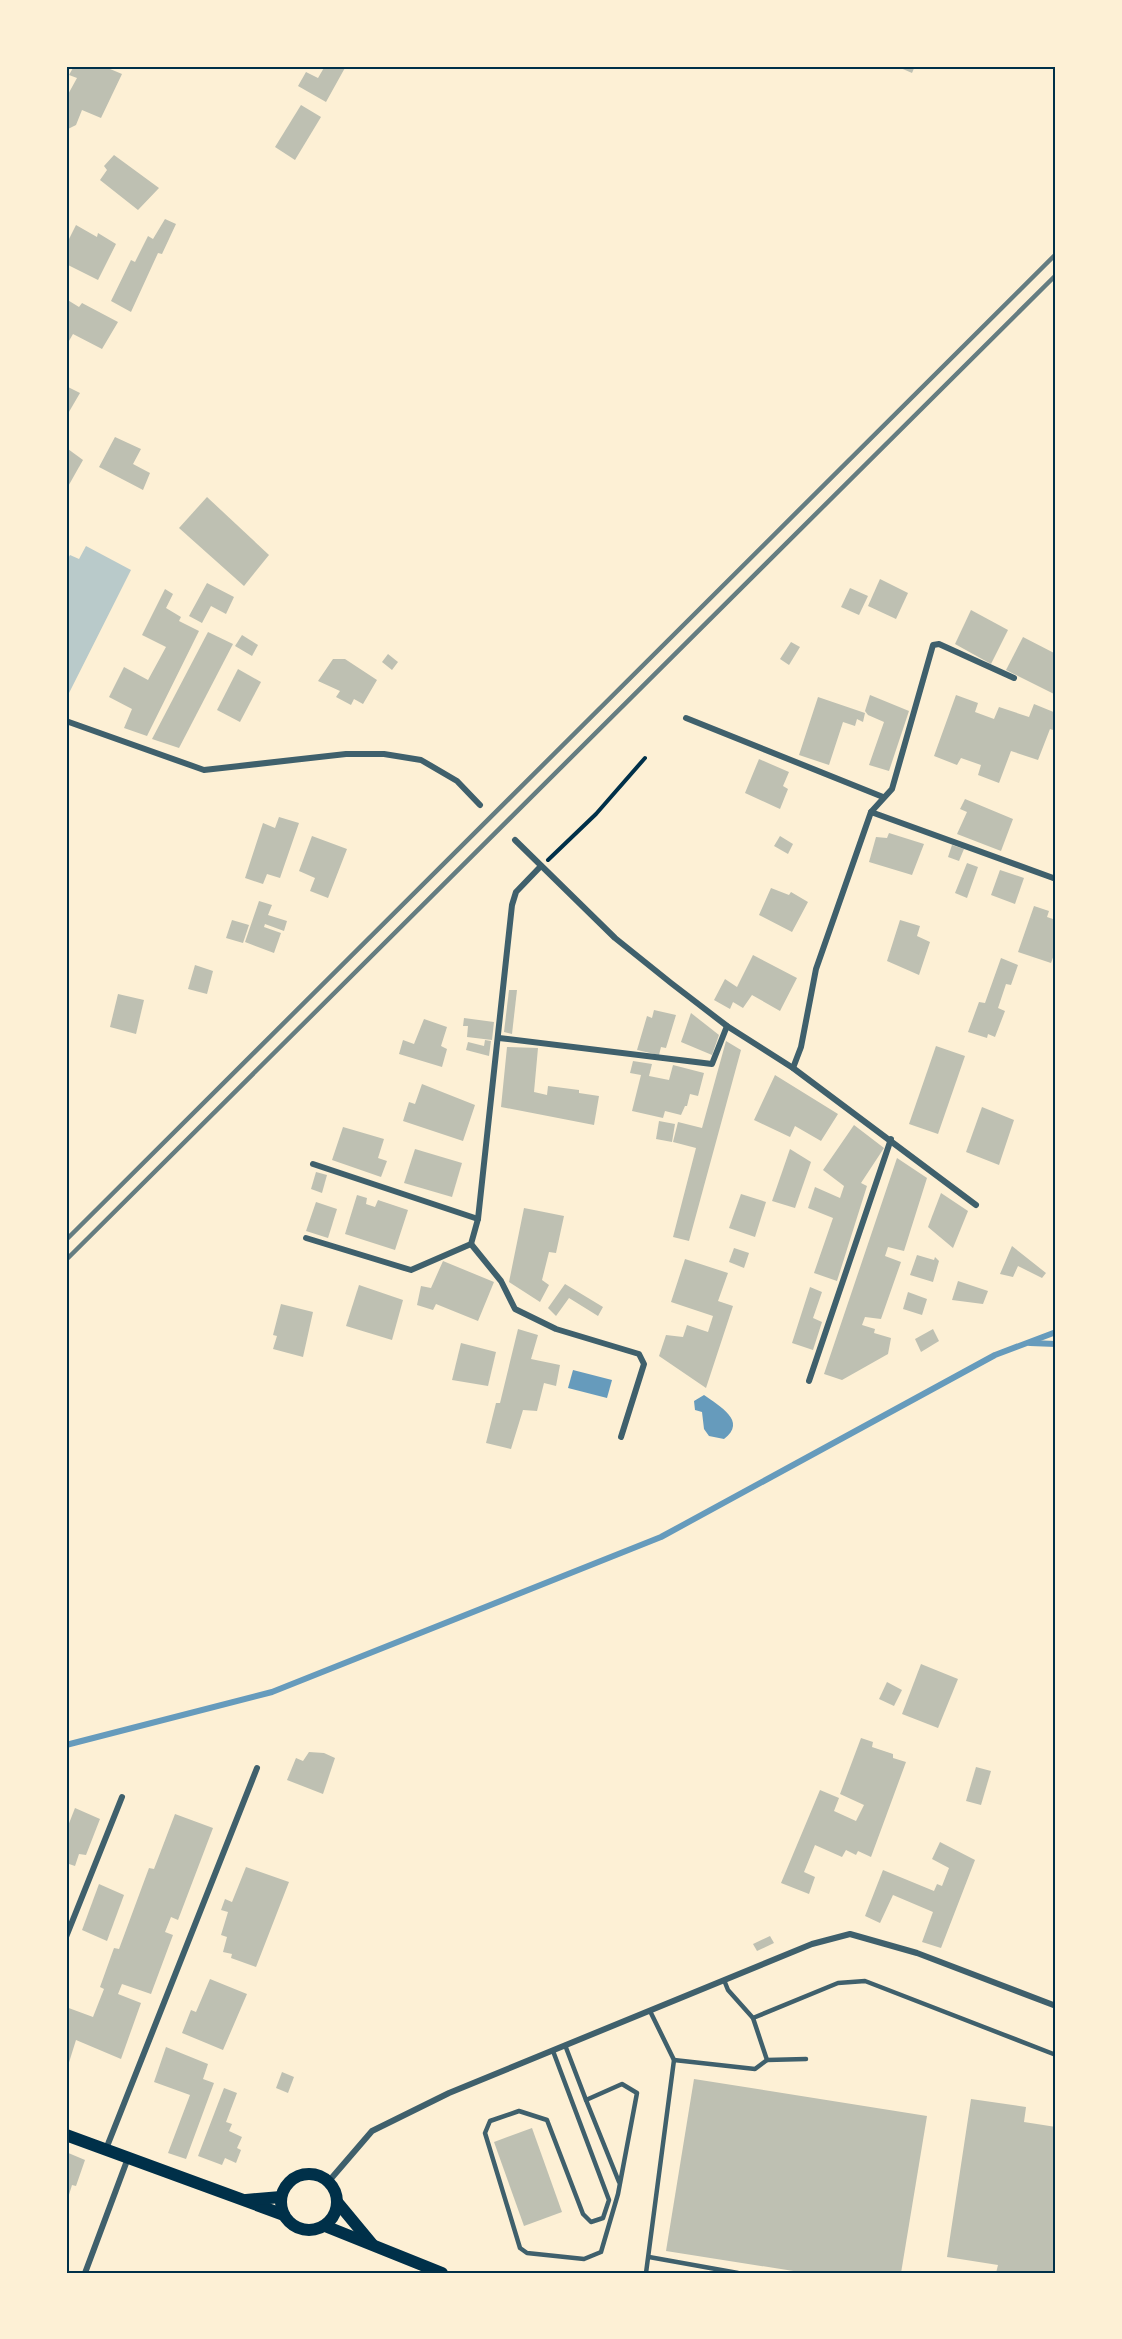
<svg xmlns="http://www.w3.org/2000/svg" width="1122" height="2339" font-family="Karla,sans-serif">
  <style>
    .green { fill: #b9caca }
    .water { fill: #669bbc }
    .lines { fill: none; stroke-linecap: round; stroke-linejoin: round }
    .stream { stroke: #669bbc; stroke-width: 6 }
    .building { fill: #bec0b2 }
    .path { stroke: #003049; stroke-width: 4 }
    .service { stroke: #3f606c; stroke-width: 4.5 }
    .minor { stroke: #3f606c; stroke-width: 6 }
    .secondary { stroke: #003049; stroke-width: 12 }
    .rail { stroke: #657d81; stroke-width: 4.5 }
    .neatline { fill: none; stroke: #003049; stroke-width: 2 }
  </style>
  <rect width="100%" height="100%" fill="#fdf0d5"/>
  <polygon class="green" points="86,546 131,570 66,699 66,562 70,555 79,559"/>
  <g class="water">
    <polygon points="573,1370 612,1380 607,1398 568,1388"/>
    <path d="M 704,1395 C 719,1406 748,1421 724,1439 L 709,1436 L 704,1429 L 702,1412 L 695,1410 L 694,1401 Z"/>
  </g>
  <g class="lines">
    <g class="stream">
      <polyline points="1030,1343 1056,1344"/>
      <polyline points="66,1745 272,1692 661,1537 995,1355 1056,1332"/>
    </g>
  </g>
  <g class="building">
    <polygon points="74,66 103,66 122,74 101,118 82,110 76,125 66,130 66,98 77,78 69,75"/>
    <polygon points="325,66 346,66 326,102 298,86 306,72 318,78"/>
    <polygon points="896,66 915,66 912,73"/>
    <polygon points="301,105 321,117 295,160 275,147"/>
    <polygon points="114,155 159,188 138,210 100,180 107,170 104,166"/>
    <polygon points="165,219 176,224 162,254 158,253 131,312 111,301 131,260 135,262 148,236 153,239"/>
    <polygon points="76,225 97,237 98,233 116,244 98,280 66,264 66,245"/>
    <polygon points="66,299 79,307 82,303 118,322 102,349 73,334 66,346"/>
    <polygon points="66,386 80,393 66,417"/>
    <polygon points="115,437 141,449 133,464 150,473 143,490 99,467"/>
    <polygon points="68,449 83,460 66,490 66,453"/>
    <polygon points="207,497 269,555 244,586 179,528"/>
    <polygon points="880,579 908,593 896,619 868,606"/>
    <polygon points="207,583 234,597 226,614 211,606 202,623 189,616"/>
    <polygon points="850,588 868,596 859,615 841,607"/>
    <polygon points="165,589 173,594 166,608 181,617 179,621 199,631 147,736 124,728 132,709 109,697 124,667 148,680 166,647 142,635"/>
    <polygon points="971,610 1008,630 991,664 955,644"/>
    <polygon points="208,632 233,644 179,748 152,739"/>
    <polygon points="242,635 258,645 252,656 235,646"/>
    <polygon points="1023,637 1056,654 1056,695 1006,670"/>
    <polygon points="791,642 800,647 789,665 780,659"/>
    <polygon points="388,654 398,662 392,670 382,662"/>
    <polygon points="333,659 345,659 377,680 363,704 354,699 351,705 336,697 340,691 318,681"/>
    <polygon points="238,669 261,682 240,722 217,710"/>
    <polygon points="870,695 909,711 889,771 869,765 884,722 868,715 865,711"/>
    <polygon points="956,695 978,703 975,712 994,719 999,707 1029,717 1034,704 1056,713 1056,731 1050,729 1038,760 1011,751 999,783 978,775 981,765 961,758 957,765 934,756"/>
    <polygon points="818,697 865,713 863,722 857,719 855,726 843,722 829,765 799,755"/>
    <polygon points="759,759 789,772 783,786 788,789 780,809 745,793"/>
    <polygon points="965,799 1013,819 1001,851 957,834 967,812 960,809"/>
    <polygon points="279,817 299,823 280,878 267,874 263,884 245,878 263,823 275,828"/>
    <polygon points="889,833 924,844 912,875 869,862 876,837 887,838"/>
    <polygon points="312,836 347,849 328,898 310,891 315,878 299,871"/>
    <polygon points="780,836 793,844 788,854 774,846"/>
    <polygon points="952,845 964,849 959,861 948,857"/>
    <polygon points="967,863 978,867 967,898 955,893"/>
    <polygon points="1000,870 1024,878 1015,904 991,895"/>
    <polygon points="771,888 789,895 791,892 808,902 792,932 759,915"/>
    <polygon points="259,901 272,905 268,915 287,921 284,931 265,924 264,927 281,933 274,953 245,942"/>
    <polygon points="1034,906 1049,911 1047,917 1056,920 1056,949 1051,963 1018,952"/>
    <polygon points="232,920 249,925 243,943 226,938"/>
    <polygon points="900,920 920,926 917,936 930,942 919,975 887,961"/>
    <polygon points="753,955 797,978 780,1011 752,995 743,1008 733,1002 730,1009 714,1000 725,979 737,987"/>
    <polygon points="1001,958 1018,965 1011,985 1006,984 998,1008 1005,1011 995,1037 988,1034 987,1038 968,1032 979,1002 985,1003"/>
    <polygon points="195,965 213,971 207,994 188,989"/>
    <polygon points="509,990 517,990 512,1034 504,1032"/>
    <polygon points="118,994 144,1000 136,1034 110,1027"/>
    <polygon points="654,1010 676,1015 666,1048 661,1047 659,1055 637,1050 647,1016 652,1018"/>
    <polygon points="691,1013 719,1035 712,1055 681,1042"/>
    <polygon points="464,1018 494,1022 492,1040 467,1037 468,1026 463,1026"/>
    <polygon points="424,1019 447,1027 441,1046 447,1049 442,1067 399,1054 403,1040 414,1044"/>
    <polygon points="485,1040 491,1041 489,1056 466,1050 468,1042 484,1046"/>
    <polygon points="726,1041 741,1050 689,1241 673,1237 696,1148 673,1142 678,1122 702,1128"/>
    <polygon points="936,1046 965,1056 938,1134 909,1124"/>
    <polygon points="507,1047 538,1048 534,1092 547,1095 548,1086 579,1090 579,1093 599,1096 594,1125 501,1107"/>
    <polygon points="633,1061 652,1064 649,1076 669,1080 673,1065 704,1073 698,1096 690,1094 687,1106 685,1106 681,1115 665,1111 663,1118 632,1111 641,1075 630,1073"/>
    <polygon points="775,1075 838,1114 821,1141 795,1126 790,1137 754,1120"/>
    <polygon points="422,1084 475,1105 463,1141 403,1121 409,1102 415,1104"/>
    <polygon points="982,1107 1014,1120 999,1165 966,1152"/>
    <polygon points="659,1121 675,1124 672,1142 656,1139"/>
    <polygon points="854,1125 884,1148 861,1183 867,1186 837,1281 814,1273 833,1218 808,1208 815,1187 840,1198 844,1186 823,1170"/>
    <polygon points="343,1127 384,1139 378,1158 387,1161 381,1177 332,1160"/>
    <polygon points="415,1149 462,1163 452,1197 404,1183"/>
    <polygon points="790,1149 811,1162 795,1208 772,1201"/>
    <polygon points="897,1158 927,1178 904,1251 888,1247 885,1256 901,1262 881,1319 865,1317 862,1325 875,1329 874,1333 891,1338 888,1354 842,1380 824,1374"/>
    <polygon points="316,1172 327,1175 322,1193 311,1189"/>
    <polygon points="941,1193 968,1211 953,1248 928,1227"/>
    <polygon points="741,1194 766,1202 755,1237 729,1228"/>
    <polygon points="357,1195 367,1198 366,1204 375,1207 378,1200 408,1210 395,1250 345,1234"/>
    <polygon points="316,1202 337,1209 328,1238 306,1231"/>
    <polygon points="524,1208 564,1216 556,1253 549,1252 542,1280 549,1285 540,1302 509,1282"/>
    <polygon points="1012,1246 1046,1273 1042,1278 1018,1266 1013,1277 1000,1274"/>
    <polygon points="734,1248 749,1253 744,1268 729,1262"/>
    <polygon points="917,1255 934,1260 935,1257 939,1261 933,1282 910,1275"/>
    <polygon points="685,1259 728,1273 718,1301 733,1306 706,1388 659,1356 666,1335 683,1337 687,1325 708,1332 713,1316 671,1302"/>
    <polygon points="443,1261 494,1282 478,1321 436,1304 433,1310 417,1305 421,1286 431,1288"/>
    <polygon points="958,1281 988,1291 983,1304 952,1300"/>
    <polygon points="565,1284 603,1307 598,1316 569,1298 556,1316 548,1308"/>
    <polygon points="359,1285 403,1300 392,1340 346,1326"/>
    <polygon points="810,1287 822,1292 813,1318 822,1322 813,1350 792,1343"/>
    <polygon points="908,1292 927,1299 922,1315 903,1309"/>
    <polygon points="281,1304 313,1312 303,1357 273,1349 277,1336 273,1335"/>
    <polygon points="518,1329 538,1335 531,1359 560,1365 556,1386 544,1383 537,1411 523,1410 511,1449 486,1443 496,1403 500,1403"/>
    <polygon points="933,1329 939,1341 921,1352 915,1339"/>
    <polygon points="461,1343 496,1352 488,1386 452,1380"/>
    <polygon points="921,1664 958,1679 938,1728 902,1714"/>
    <polygon points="887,1682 902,1690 894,1706 879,1699"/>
    <polygon points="861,1738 873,1742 872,1747 893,1754 893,1758 906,1762 871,1857 858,1851 856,1855 846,1850 842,1857 815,1845 804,1872 815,1877 809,1894 781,1883 820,1790 839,1798 834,1811 856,1821 864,1805 840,1794"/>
    <polygon points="309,1752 324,1753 335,1758 323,1794 287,1780 296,1758 303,1761"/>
    <polygon points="976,1767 991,1771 981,1805 966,1801"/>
    <polygon points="75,1808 100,1819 86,1855 79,1854 75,1866 66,1863 66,1831"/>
    <polygon points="175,1814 213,1828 178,1920 171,1917 165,1932 173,1935 151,1994 122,1984 118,1994 141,2003 121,2059 76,2040 66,2072 66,2007 93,2017 104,1989 100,1987 114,1948 119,1949 149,1868 154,1869"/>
    <polygon points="940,1842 975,1860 941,1948 922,1942 933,1912 893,1895 880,1923 865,1916 883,1870 934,1891 937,1884 942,1886 949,1868 932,1859"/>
    <polygon points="246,1867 289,1882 256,1967 231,1958 232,1954 223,1952 227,1937 221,1935 228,1912 221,1910 225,1899 232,1902"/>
    <polygon points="99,1884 124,1895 107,1941 82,1930"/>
    <polygon points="770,1936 774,1943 757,1951 753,1944"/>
    <polygon points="210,1979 247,1994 223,2050 182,2033 191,2010 196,2012"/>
    <polygon points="166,2047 208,2064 203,2079 214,2083 186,2159 168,2153 190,2095 154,2082"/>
    <polygon points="282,2072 294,2077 288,2093 276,2088"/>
    <polygon points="694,2079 927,2116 901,2273 806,2273 666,2251"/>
    <polygon points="224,2088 237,2093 226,2122 232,2124 229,2131 242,2137 237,2148 241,2150 236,2163 225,2158 222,2165 198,2156"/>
    <polygon points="971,2099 1026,2107 1024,2122 1056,2127 1056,2273 996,2273 998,2265 947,2257"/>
    <polygon points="532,2128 562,2212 524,2226 494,2142"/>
    <polygon points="66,2152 85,2160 76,2186 72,2185 68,2198"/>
  </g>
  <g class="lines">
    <polyline class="path" points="548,860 596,814 645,758"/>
    <g class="service">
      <polyline points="753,2018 838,1983 865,1981 1056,2055"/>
      <polyline points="553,2051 609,2200 603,2218 591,2222 583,2214 547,2120 519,2111 490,2121 485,2133 520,2248 527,2253 584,2259 601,2252 618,2194 637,2093 622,2084 586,2100 565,2045"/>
      <polyline points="674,2060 755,2069 767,2060 753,2018 728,1990 724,1980"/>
      <polyline points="767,2060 806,2059"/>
      <polyline points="586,2100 619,2182"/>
      <polyline points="649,2257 738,2273"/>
      <polyline points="646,2273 674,2060 650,2011"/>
    </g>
    <g class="minor">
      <polyline points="686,718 883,797"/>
      <polyline points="66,721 204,770 346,754 384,754 421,760 457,781 480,805"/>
      <polyline points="871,812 1056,879"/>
      <polyline points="515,840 615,938 671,983 727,1026 793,1068 976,1205"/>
      <polyline points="499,1038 712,1064 727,1026"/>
      <polyline points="793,1068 801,1047 816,969 871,812 892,789 933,645 939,644 1014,678"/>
      <polyline points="313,1164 478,1219"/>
      <polyline points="306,1238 411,1270 471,1244 478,1219 512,905 516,892 541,866"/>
      <polyline points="471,1244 501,1281 515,1309 556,1329 639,1354 644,1364 621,1437"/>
      <polyline points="809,1381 891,1139"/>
      <polyline points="66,1937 122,1797"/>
      <polyline points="106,2149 257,1768"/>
      <polyline points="329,2181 372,2131 449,2093 812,1944 850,1934 917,1953 1056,2006"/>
      <polyline points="85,2273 128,2158"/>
    </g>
    <g class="secondary">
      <polyline points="66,2135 284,2215"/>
      <circle cx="309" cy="2202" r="28"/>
      <polyline points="246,2200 281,2197"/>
      <polyline points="338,2203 372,2244"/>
      <polyline points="325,2226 442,2273"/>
    </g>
    <g class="rail">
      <polyline points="66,1240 1056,254"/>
      <polyline points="66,1260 1056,275"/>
    </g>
  </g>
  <rect width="1122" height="2339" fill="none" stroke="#fdf0d5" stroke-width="135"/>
  <rect x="68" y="68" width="986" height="2204" class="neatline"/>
</svg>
